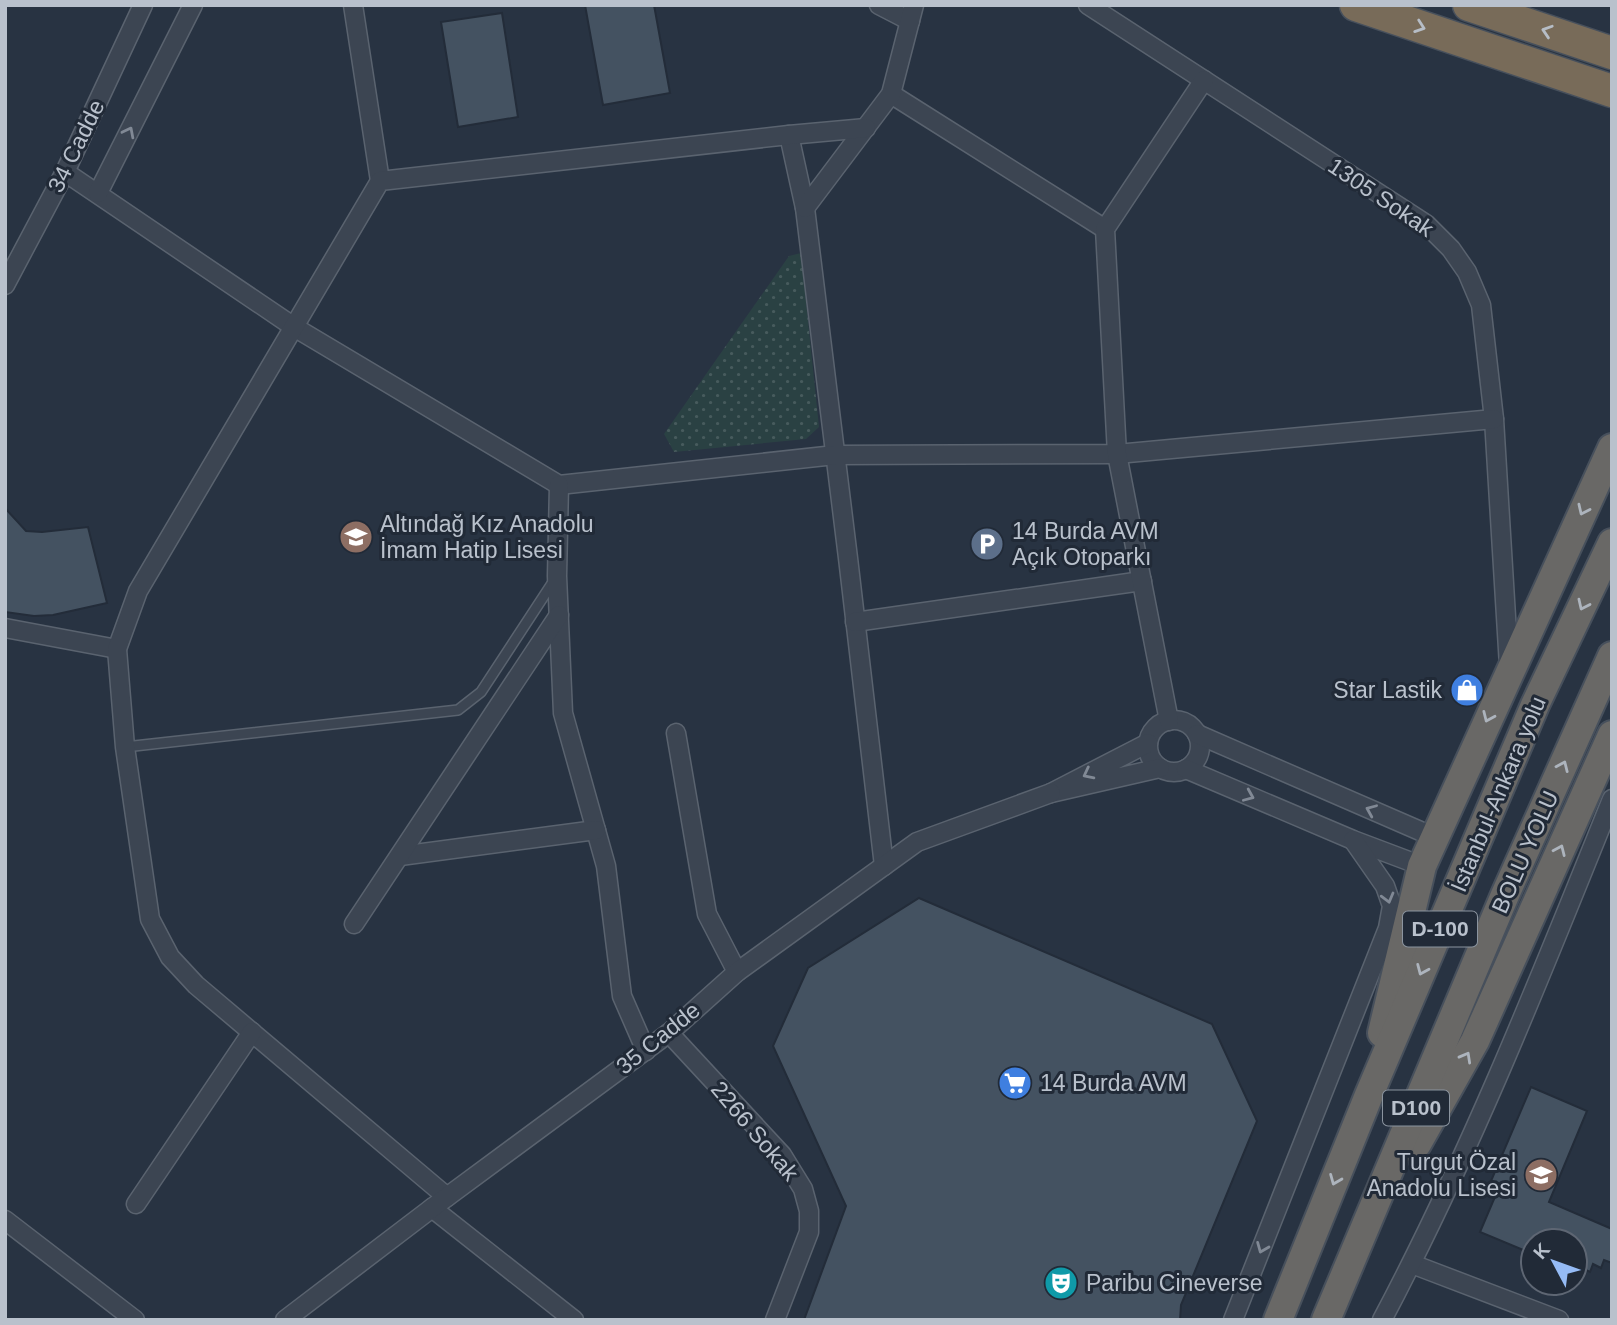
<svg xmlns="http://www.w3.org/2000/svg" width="1617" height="1325" font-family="Helvetica,sans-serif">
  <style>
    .park { fill: url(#park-dots) }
    .building { fill: #445261; stroke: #232c39; stroke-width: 2 }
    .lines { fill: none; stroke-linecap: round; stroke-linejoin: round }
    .service-casing { stroke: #5a636f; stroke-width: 12 }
    .minor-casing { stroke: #5a636f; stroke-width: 21 }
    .trunk-casing { stroke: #47505c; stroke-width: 32 }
    .motorway-casing { stroke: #47505c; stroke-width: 35 }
    .service { stroke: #3c4552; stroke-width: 9 }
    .minor { stroke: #3c4552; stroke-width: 18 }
    .trunk { stroke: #696866; stroke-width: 28 }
    .motorway { stroke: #786b59; stroke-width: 32 }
    .oneway { stroke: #b6bdc6 }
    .oneway2 { stroke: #818995 }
    .oneway3 { stroke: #adb4bd }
    .labels { text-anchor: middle; stroke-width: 6; stroke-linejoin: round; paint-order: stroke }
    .shield { fill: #212a37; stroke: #8b949f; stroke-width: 2 }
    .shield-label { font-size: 21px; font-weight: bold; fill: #b9c1cc }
    .street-label { font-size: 23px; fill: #b9c1cc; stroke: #212a37 }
    .poi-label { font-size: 23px; fill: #b9c1cc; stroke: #212a37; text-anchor: start }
  </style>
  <defs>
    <pattern id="park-dots" width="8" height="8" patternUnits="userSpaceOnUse" patternTransform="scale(1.75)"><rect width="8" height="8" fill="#2a4143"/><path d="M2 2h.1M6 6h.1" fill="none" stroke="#475b5d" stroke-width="1.8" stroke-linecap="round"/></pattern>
  </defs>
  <rect width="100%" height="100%" fill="#283342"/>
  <polygon class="park" points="801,253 819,427 806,439 674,452 664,434 789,256"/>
  <g class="building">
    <polygon points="585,5 654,5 670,93 603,105"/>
    <polygon points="502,13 518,117 458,127 441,22"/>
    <polygon points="5,508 26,531 42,532 88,527 107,603 53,615 34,616 5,612"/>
    <polygon points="919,898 1212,1024 1257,1121 1181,1305 1180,1320 804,1320 846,1206 773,1046 808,968"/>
    <polygon points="1531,1087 1587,1111 1549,1202 1612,1229 1612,1263 1604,1260 1601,1268 1593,1264 1590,1272 1575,1265 1575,1241 1533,1241 1533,1254 1480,1232 1500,1185 1491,1181"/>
  </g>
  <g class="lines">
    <defs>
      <polyline id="service" points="125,747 458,710 481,692 555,579"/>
      <g id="minor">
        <polyline points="353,5 380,181"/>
        <polyline points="879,5 910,21"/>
        <polyline points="1088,5 1426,224 1451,249 1467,272 1481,305 1494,419 1509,666"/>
        <polyline points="891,94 1105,229"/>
        <polyline points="789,135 805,208 848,558 884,866"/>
        <polyline points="65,172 294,327 559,485 835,455 1117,454 1494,419"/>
        <polyline points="98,193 193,5"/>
        <polyline points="805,208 891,94 914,5"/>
        <polyline points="5,285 65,172 143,5"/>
        <polyline points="559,485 557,576 563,713 606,866 622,996 646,1051"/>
        <polyline points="855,622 1142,581"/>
        <polyline points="5,628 117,649"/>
        <circle cx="1174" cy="746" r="26"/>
        <polyline points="1169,721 1117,454 1105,229 1204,80"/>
        <polyline points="676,733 707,914 737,972"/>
        <polyline points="1197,734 1434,837"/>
        <polyline points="1148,743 1051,793 1160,768"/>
        <polyline points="1186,769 1353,840 1422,866"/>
        <polyline points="400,856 596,830"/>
        <polyline points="354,924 559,615"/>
        <polyline points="669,1033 782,1155 803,1189 809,1211 809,1232 775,1320"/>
        <polyline points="447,1197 196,985 170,957 150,919 125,747 117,649 138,591 380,181 789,135 866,128"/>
        <polyline points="136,1204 252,1032"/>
        <polyline points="432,1208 574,1320"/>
        <polyline points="5,1220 135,1320"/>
        <polyline points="1412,1264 1559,1320"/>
        <polyline points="285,1320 432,1208 669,1033 737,972 917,842 1051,793"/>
        <polyline points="1233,1320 1388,928 1392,906 1385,886 1353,840"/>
        <path d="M 1382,1320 C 1471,1152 1541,975 1612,799"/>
      </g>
      <g id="trunk">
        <polyline points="1382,1033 1422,866 1612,448"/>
        <polyline points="1417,1144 1475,1041 1612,735"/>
        <polyline points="1278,1320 1369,1095 1535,705 1612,543"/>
        <polyline points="1326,1320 1505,895 1612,656"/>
      </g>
      <g id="motorway">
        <polyline points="1356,5 1612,91"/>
        <polyline points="1469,5 1612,53"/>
      </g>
    </defs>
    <use href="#service" class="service-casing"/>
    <use href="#minor" class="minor-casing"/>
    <use href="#trunk" class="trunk-casing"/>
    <use href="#motorway" class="motorway-casing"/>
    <use href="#service" class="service"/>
    <use href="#minor" class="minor"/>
    <use href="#trunk" class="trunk"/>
    <use href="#motorway" class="motorway"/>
  </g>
  <defs><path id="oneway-chevron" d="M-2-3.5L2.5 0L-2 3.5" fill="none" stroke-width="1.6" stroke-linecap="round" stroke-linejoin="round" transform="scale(1.75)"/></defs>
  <g class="oneway">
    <use href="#oneway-chevron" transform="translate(1420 27) rotate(19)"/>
    <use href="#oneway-chevron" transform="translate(1547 31) rotate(-162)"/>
  </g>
  <g class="oneway2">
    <use href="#oneway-chevron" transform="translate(129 132) rotate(-63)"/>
    <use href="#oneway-chevron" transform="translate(1088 774) rotate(153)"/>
    <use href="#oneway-chevron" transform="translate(1249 796) rotate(23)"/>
    <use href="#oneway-chevron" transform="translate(1371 810) rotate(-157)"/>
    <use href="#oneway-chevron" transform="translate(1388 898) rotate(75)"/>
    <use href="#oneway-chevron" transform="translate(1262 1248) rotate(112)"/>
  </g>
  <g class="oneway3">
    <use href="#oneway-chevron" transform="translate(1583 510) rotate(115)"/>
    <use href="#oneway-chevron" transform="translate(1583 605) rotate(115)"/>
    <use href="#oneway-chevron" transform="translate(1488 717) rotate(114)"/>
    <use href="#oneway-chevron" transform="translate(1563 766) rotate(-66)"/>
    <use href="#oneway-chevron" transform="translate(1560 850) rotate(-66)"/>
    <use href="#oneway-chevron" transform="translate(1422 970) rotate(113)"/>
    <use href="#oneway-chevron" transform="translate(1466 1057) rotate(-61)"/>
    <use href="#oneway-chevron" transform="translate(1335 1180) rotate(112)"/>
  </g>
  <defs>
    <symbol id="school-disc" viewBox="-11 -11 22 22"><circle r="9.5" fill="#8d6e63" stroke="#212a37"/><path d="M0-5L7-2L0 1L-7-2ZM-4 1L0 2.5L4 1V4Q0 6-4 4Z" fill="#fff"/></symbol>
    <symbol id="parking-disc" viewBox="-11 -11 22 22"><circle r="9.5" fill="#5c6f8a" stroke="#212a37"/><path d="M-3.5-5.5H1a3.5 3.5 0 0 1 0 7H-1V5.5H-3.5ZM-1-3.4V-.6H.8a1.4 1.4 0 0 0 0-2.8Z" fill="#fff"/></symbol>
    <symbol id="shop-disc" viewBox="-11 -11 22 22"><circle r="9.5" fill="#3f7fe0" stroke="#212a37"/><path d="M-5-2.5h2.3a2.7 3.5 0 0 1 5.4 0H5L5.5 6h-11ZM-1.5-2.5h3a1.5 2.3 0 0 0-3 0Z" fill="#fff"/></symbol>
    <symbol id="supermarket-disc" viewBox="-11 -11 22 22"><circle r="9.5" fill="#3f7fe0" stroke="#212a37"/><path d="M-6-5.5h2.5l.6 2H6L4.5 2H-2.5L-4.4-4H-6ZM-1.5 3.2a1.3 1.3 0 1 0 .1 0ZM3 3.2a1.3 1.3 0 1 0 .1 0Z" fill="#fff"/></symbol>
    <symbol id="theatre-disc" viewBox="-11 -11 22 22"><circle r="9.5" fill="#0f9aa8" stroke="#212a37"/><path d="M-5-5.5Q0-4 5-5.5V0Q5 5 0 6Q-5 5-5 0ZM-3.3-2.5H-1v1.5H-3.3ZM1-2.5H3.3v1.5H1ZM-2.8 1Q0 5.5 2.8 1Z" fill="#fff"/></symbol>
  </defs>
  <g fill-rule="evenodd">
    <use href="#school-disc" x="337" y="518" width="38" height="38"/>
    <use href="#parking-disc" x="968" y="525" width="38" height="38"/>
    <use href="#shop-disc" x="1448" y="671" width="38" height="38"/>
    <use href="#supermarket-disc" x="996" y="1064" width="38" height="38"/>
    <use href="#school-disc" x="1522" y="1156" width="38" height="38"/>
    <use href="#theatre-disc" x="1042" y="1264" width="38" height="38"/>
  </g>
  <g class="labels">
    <g class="shield">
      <rect x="1403" y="911.5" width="74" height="35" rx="5"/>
      <rect x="1383" y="1090.5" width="66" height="35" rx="5"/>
    </g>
    <g class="shield-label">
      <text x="1440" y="936">D-100</text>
      <text x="1416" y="1115">D100</text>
    </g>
    <g class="street-label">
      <text transform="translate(76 146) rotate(-64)" y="8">34 Cadde</text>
      <text transform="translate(1381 197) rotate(34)" y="8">1305 Sokak</text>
      <text transform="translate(1498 794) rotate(-67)" y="8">İstanbul-Ankara yolu</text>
      <text transform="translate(1525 852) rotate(-66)" y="8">BOLU YOLU</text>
      <text transform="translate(658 1038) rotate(-39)" y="8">35 Cadde</text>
      <text transform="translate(755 1131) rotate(50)" y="8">2266 Sokak</text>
    </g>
    <g class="poi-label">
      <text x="380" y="532">Altındağ Kız Anadolu<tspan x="380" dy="26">İmam Hatip Lisesi</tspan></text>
      <text x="1012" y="539">14 Burda AVM<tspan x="1012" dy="26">Açık Otoparkı</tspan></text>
      <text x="1442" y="698" text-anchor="end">Star Lastik</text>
      <text x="1040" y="1091">14 Burda AVM</text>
      <text x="1516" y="1170" text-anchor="end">Turgut Özal<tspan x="1516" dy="26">Anadolu Lisesi</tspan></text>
      <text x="1086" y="1291">Paribu Cineverse</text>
    </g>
  </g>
  <rect width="1617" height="1325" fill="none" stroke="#b9c1cc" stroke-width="14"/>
  <g transform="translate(1554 1262) rotate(311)"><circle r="33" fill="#212a37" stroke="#5e6673" stroke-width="2"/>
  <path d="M0-5L12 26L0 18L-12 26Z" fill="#95bbf5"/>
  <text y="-10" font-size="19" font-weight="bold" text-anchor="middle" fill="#b9c1cc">K</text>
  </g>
</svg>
